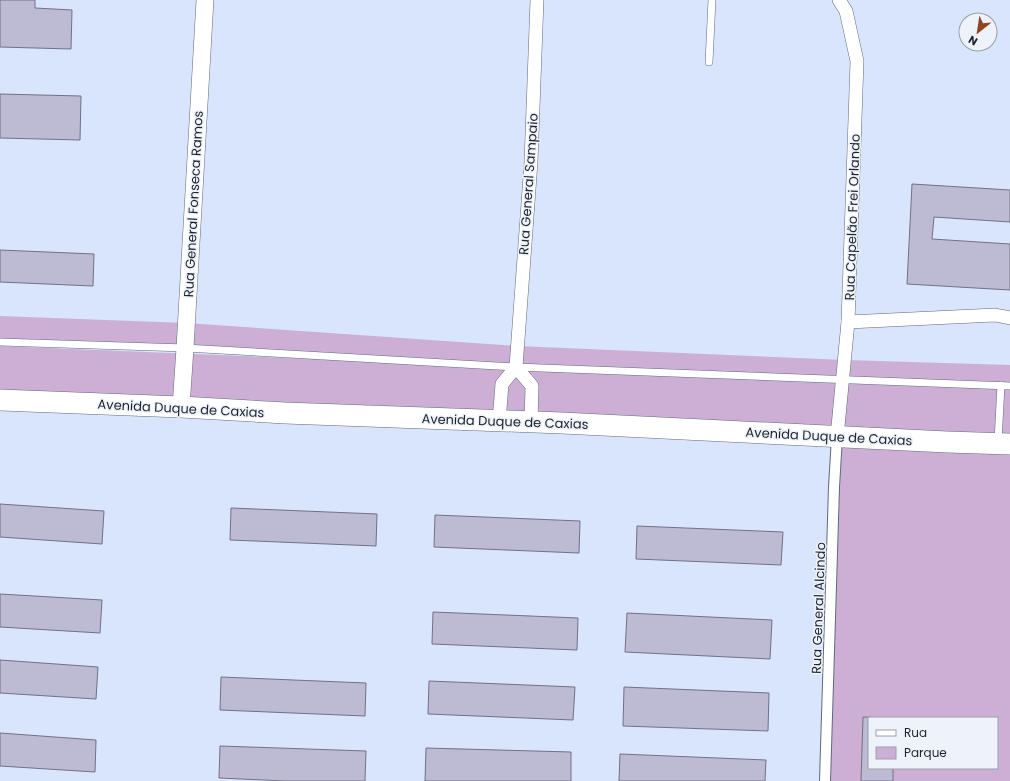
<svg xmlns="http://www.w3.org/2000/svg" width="1010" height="781" font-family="Poppins,sans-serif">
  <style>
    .green { fill: #cdafd5; fill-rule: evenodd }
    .building { fill: #bdbbd3; stroke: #727086 }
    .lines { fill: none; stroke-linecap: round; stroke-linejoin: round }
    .service-casing { stroke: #5e6a7d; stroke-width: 8 }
    .pedestrian-casing { stroke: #5e6a7d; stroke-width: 12 }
    .minor-casing { stroke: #5e6a7d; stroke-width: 14 }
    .tertiary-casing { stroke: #5e6a7d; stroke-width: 18 }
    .primary-casing { stroke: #5e6a7d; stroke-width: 22 }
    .service { stroke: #fff; stroke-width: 7 }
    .pedestrian { stroke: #fff; stroke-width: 10 }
    .minor { stroke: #fff; stroke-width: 13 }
    .tertiary { stroke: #fff; stroke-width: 17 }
    .primary { stroke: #fff; stroke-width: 21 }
    .labels { text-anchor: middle; stroke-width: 3; stroke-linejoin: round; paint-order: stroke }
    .street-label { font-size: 13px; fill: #1f242c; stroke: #edf2fb }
  </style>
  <rect width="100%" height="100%" fill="#d8e5fc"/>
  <path class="green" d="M 0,316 L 186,323 L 517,346 L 845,360 L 1010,365 L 1010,781 L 824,781 L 837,440 L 0,405 L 0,346 L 487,366 L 0,342 ZM 869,718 L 997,718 L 997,768 L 869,768 Z"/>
  <g class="building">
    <polygon points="0,0 35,0 35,8 72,10 71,49 0,47"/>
    <polygon points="0,94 81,96 80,140 0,138"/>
    <polygon points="912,184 1010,190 1010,222 934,217 932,239 1010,244 1010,290 907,284"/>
    <polygon points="0,250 94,254 93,286 0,282"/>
    <polygon points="0,504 104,511 102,544 0,537"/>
    <polygon points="231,508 377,514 376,546 230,540"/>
    <polygon points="435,515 580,521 579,553 434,547"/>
    <polygon points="637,526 783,532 781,565 636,559"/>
    <polygon points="0,594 102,600 100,633 0,627"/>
    <polygon points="433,612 578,618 577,650 432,644"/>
    <polygon points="627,613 772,620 770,659 625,652"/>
    <polygon points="0,660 98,667 96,699 0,693"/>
    <polygon points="221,677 366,683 365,716 220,710"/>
    <polygon points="429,681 575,687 573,720 428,714"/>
    <polygon points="624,687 769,693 768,731 623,726"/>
    <polygon points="863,717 890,718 869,718 869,768 893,768 893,781 861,781"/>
    <polygon points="0,733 96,740 95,772 0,766"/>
    <polygon points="220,746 366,751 365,781 285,781 219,778"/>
    <polygon points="426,748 571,752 571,781 425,781"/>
    <polygon points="620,754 766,760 765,781 619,781"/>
  </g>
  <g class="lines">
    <defs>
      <g id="service">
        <polyline points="709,62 712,0"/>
        <polyline points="0,342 185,348 516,367 1010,386"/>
        <polyline points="998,441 1001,385"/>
      </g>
      <polyline id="pedestrian" points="825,781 834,487 837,437"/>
      <g id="minor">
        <polyline points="848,322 995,315 1010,318"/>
        <polyline points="516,367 532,386 531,422"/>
        <polyline points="499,421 502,384 516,367 531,162 537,0"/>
        <polyline points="837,437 848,322 857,61 846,11 839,0"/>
      </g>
      <polyline id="tertiary" points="181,407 185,348 205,0"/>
      <polyline id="primary" points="0,400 181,407 285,413 562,423 947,442 1010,444"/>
    </defs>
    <use href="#service" class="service-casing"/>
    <use href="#pedestrian" class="pedestrian-casing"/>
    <use href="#minor" class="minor-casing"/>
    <use href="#tertiary" class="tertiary-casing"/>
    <use href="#primary" class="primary-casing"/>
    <use href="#service" class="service"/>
    <use href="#pedestrian" class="pedestrian"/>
    <use href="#minor" class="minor"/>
    <use href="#tertiary" class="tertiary"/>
    <use href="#primary" class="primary"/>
  </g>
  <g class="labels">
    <g class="street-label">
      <text transform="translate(528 184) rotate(-86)" y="5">Rua General Sampaio</text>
      <text transform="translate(193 204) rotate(-87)" y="5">Rua General Fonseca Ramos</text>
      <text transform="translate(852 217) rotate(-88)" y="5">Rua Capelão Frei Orlando</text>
      <text transform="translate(181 408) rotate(3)" y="5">Avenida Duque de Caxias</text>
      <text transform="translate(505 421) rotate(2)" y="5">Avenida Duque de Caxias</text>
      <text transform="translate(829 436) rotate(3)" y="5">Avenida Duque de Caxias</text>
      <text transform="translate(818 608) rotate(-88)" y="5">Rua General Alcindo</text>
    </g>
  </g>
  <rect x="868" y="717" width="130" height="52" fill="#edf2fb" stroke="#9ba0a8"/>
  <rect x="876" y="730" width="20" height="6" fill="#ffffff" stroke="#9ba0a8"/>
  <text x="904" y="737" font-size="12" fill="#1f242c">Rua</text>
  <rect x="876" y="747" width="20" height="12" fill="#cdafd5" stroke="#9ba0a8"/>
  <text x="904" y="757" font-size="12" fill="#1f242c">Parque</text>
  <g transform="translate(978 32) rotate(210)"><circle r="19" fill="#edf2fb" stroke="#9ba0a8"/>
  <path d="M0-3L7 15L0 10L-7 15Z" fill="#8d4623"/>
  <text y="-6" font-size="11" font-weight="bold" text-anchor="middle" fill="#1f242c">N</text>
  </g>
</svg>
